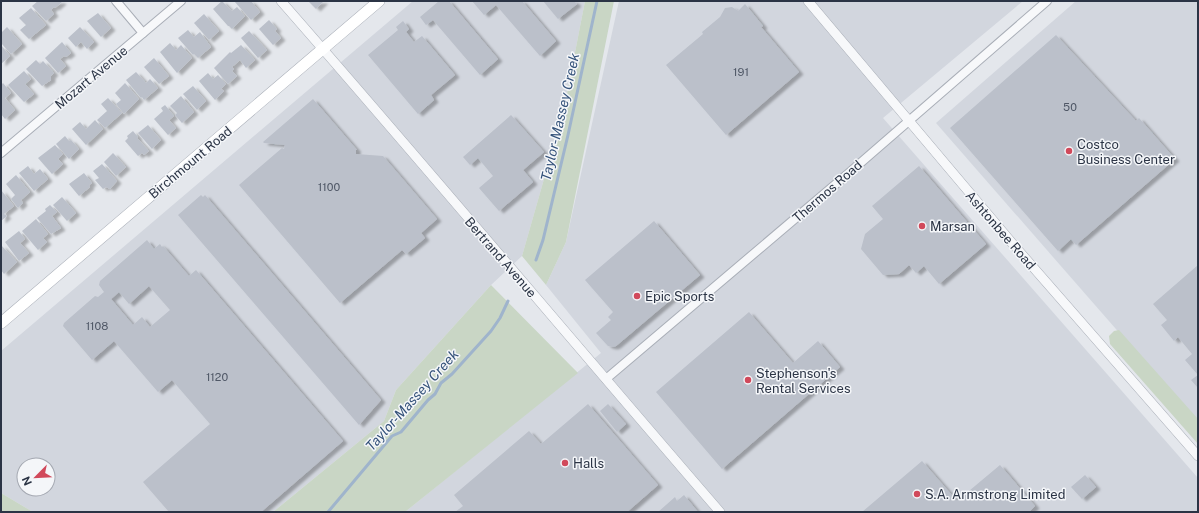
<svg xmlns="http://www.w3.org/2000/svg" width="1199" height="513" font-family="'Public Sans',sans-serif">
  <style>
    .built { fill: #d2d6de; fill-rule: evenodd }
    .green { fill: #c9d6c5 }
    .lines { fill: none; stroke-linecap: round; stroke-linejoin: round }
    .stream { stroke: #9fb4cc; stroke-width: 3 }
    .building { fill: #bbc0ca; fill-rule: evenodd; filter: url(#shadow) }
    .minor-casing { stroke: #a9aeb7; stroke-width: 10 }
    .tertiary-casing { stroke: #a9aeb7; stroke-width: 10 }
    .secondary-casing { stroke: #a9aeb7; stroke-width: 12 }
    .minor { stroke: #f7f8fa; stroke-width: 8 }
    .tertiary { stroke: #f7f8fa; stroke-width: 9 }
    .secondary { stroke: #fff; stroke-width: 11 }
    .poi-dot { fill: #d1495b; stroke: #f4f6f9; stroke-width: 1.5 }
    .labels { text-anchor: middle; stroke-width: 3; stroke-linejoin: round; paint-order: stroke }
    .number-label { font-size: 11px; fill: #4f5766 }
    .street-label { font-size: 13px; fill: #2b3445; stroke: #f4f6f9 }
    .poi-label { font-size: 13px; fill: #2b3445; stroke: #f4f6f9; text-anchor: start }
    .water-label { font-size: 14px; font-style: italic; fill: #34527a; stroke: #f4f6f9 }
  </style>
  <defs>
    <filter id="shadow"><feDropShadow dx="4.5" dy="2.5" stdDeviation="1" flood-color="#0004"/></filter>
  </defs>
  <rect width="100%" height="100%" fill="#e4e7ec"/>
  <g class="built">
    <path d="M 413,1 L 585,1 L 564,109 L 522,256 L 491,285 L 396,390 L 384,421 L 273,512 L 33,512 L 1,493 L 1,351 ZM 24,465 L 48,465 L 48,489 L 24,489 Z"/>
    <polygon points="619,1 1023,1 883,118 1198,478 1198,512 405,512 601,353 546,285 566,242"/>
    <polygon points="1076,1 1198,1 1198,423 936,123"/>
  </g>
  <g class="green">
    <polygon points="585,1 614,1 566,242 546,285 522,256 564,109"/>
    <polygon points="491,285 578,373 405,512 273,512 384,421 396,390"/>
    <polygon points="1119,330 1198,419 1198,444 1110,344 1109,336 1114,331"/>
    <polygon points="1,493 33,512 1,512"/>
  </g>
  <g class="lines">
    <g class="stream">
      <polyline points="536,260 543,240 568,135 597,1"/>
      <polyline points="328,512 392,436 401,432 428,400 435,394 441,383 452,374 491,331 500,318 508,301"/>
    </g>
  </g>
  <g class="building">
    <polygon points="38,1 61,1 62,2 55,8 54,7 51,10 54,14 46,21 32,6"/>
    <polygon points="222,1 232,11 237,7 245,16 232,29 229,26 228,26 213,9"/>
    <polygon points="234,1 251,1 260,12 251,20"/>
    <polygon points="308,1 324,1 316,9"/>
    <polygon points="439,1 449,1 498,59 480,75 433,20 426,25 420,17"/>
    <polygon points="472,1 522,1 556,41 540,56 496,5 484,15"/>
    <polygon points="543,1 574,1 577,4 558,19"/>
    <polygon points="745,4 763,26 761,27 799,72 726,135 666,65 703,34 702,32 720,17 725,8 732,7 738,11"/>
    <polygon points="31,8 46,25 29,39 20,30 26,25 19,18"/>
    <polygon points="98,13 111,28 101,37 87,21"/>
    <polygon points="204,14 219,31 209,40 194,23"/>
    <polygon points="269,20 277,29 275,31 281,38 273,45 259,29"/>
    <polygon points="403,21 409,29 406,32 414,42 422,36 455,75 431,95 434,100 418,114 368,55 398,30 396,27"/>
    <polygon points="7,27 22,44 11,54 1,43 1,33"/>
    <polygon points="80,27 94,42 87,49 81,42 76,47 68,38"/>
    <polygon points="188,30 194,37 200,32 211,47 198,58 194,54 193,55 178,38"/>
    <polygon points="249,31 267,50 258,58 241,38"/>
    <polygon points="1056,35 1136,121 1139,118 1175,159 1076,245 1071,239 1058,251 950,128"/>
    <polygon points="62,42 71,53 66,57 64,56 60,59 66,66 58,73 45,58"/>
    <polygon points="170,43 176,50 181,45 192,58 177,73 160,52"/>
    <polygon points="1,45 10,56 1,64"/>
    <polygon points="241,45 255,60 246,68 240,60 232,67 234,69 232,71 237,76 228,84 214,68 230,52 231,53"/>
    <polygon points="154,58 169,76 159,84 144,67"/>
    <polygon points="36,60 40,64 43,61 54,73 51,76 51,80 42,86 26,69"/>
    <polygon points="24,71 31,79 25,84 34,94 24,102 8,85"/>
    <polygon points="136,72 146,83 150,79 158,88 144,100 142,97 141,98 126,80"/>
    <polygon points="208,73 213,79 218,75 226,84 221,89 224,91 215,100 199,81"/>
    <polygon points="3,83 11,93 5,98 15,110 5,119 1,114 1,85"/>
    <polygon points="125,83 139,99 124,114 116,104 121,100 115,93"/>
    <polygon points="193,86 206,101 197,110 183,94"/>
    <polygon points="181,96 194,112 182,123 175,115 177,113 170,106"/>
    <polygon points="108,98 122,113 105,128 97,120 107,111 101,104"/>
    <polygon points="313,99 357,150 356,150 356,154 383,156 437,219 421,233 425,238 406,254 402,250 340,303 239,185 282,148 284,149 285,145 264,143 263,142"/>
    <polygon points="165,105 174,116 169,120 176,128 168,135 154,119 163,111 161,108"/>
    <polygon points="511,115 544,152 523,170 533,182 499,211 479,188 493,176 478,158 470,165 463,157"/>
    <polygon points="95,120 103,129 86,145 72,129 80,122 86,129"/>
    <polygon points="148,125 161,140 152,149 138,133"/>
    <polygon points="133,131 138,137 137,138 149,151 144,155 142,153 138,156 125,141 128,138 127,136"/>
    <polygon points="65,136 69,141 71,140 79,149 69,159 56,144"/>
    <polygon points="55,145 63,154 58,159 63,164 52,174 38,158"/>
    <polygon points="113,153 126,167 116,176 104,162"/>
    <polygon points="102,164 117,181 110,189 106,187 103,189 95,180 99,178 93,171"/>
    <polygon points="28,166 34,174 40,169 48,179 34,191 19,173"/>
    <polygon points="919,166 986,244 939,284 924,266 916,273 909,265 899,274 883,275 861,249 865,234 883,219 872,206"/>
    <polygon points="84,173 92,183 89,185 90,187 79,196 69,184"/>
    <polygon points="16,175 30,192 21,200 23,203 18,208 11,199 15,195 6,184"/>
    <polygon points="1,190 14,206 4,214 7,216 1,221"/>
    <polygon points="201,195 203,197 205,195 381,400 359,425 178,215"/>
    <polygon points="62,197 76,213 67,221 53,205"/>
    <polygon points="50,205 57,212 52,216 61,228 51,234 37,218 46,211 45,209"/>
    <polygon points="36,219 48,234 43,238 47,242 38,250 22,231"/>
    <polygon points="654,221 700,275 616,346 613,347 608,346 596,333 611,320 608,317 613,312 585,280"/>
    <polygon points="19,231 25,239 20,243 29,253 19,261 5,242"/>
    <path d="M 147,240 L 154,249 L 160,244 L 162,247 L 163,246 L 189,276 L 196,270 L 343,441 L 261,512 L 169,512 L 143,482 L 210,424 L 172,380 L 158,392 L 114,341 L 92,360 L 63,326 L 64,323 L 95,296 L 98,297 L 104,292 L 99,285 L 100,281 ZM 149,286 L 170,310 L 150,327 L 142,317 L 133,325 L 111,299 L 119,292 L 129,304 Z"/>
    <polygon points="1,245 17,262 4,274 1,270"/>
    <polygon points="1198,265 1198,388 1191,380 1198,375 1185,360 1192,354 1178,337 1174,341 1161,325 1167,320 1153,304"/>
    <polygon points="749,312 793,363 818,341 840,367 722,469 656,392"/>
    <polygon points="588,404 658,485 627,512 455,512 463,506 454,495 529,431 541,444"/>
    <polygon points="608,404 626,424 617,432 600,411"/>
    <polygon points="922,461 957,501 1000,465 1035,506 1029,512 862,512"/>
    <polygon points="1085,475 1096,487 1082,499 1071,487"/>
    <polygon points="684,495 698,512 658,512 675,497 677,501"/>
  </g>
  <g class="lines">
    <defs>
      <g id="minor">
        <polyline points="116,1 143,33"/>
        <polyline points="1,153 181,1"/>
        <polyline points="606,379 850,172 1047,1"/>
      </g>
      <g id="tertiary">
        <path d="M 281,1 C 429,170 573,342 720,512"/>
        <polyline points="808,1 1012,243 1198,456"/>
      </g>
      <polyline id="secondary" points="1,323 379,1"/>
    </defs>
    <use href="#minor" class="minor-casing"/>
    <use href="#tertiary" class="tertiary-casing"/>
    <use href="#secondary" class="secondary-casing"/>
    <use href="#minor" class="minor"/>
    <use href="#tertiary" class="tertiary"/>
    <use href="#secondary" class="secondary"/>
  </g>
  <g class="poi-dot">
    <circle cx="1069" cy="151" r="4"/>
    <circle cx="922" cy="226" r="4"/>
    <circle cx="637" cy="296" r="4"/>
    <circle cx="748" cy="380" r="4"/>
    <circle cx="565" cy="463" r="4"/>
    <circle cx="917" cy="494" r="4"/>
  </g>
  <g class="labels">
    <g class="number-label">
      <text x="741" y="76">191</text>
      <text x="1070" y="111">50</text>
      <text x="329" y="191">1100</text>
      <text x="97" y="330">1108</text>
      <text x="217" y="381">1120</text>
    </g>
    <g class="street-label">
      <text transform="translate(91 77) rotate(-40)" y="5">Mozart Avenue</text>
      <text transform="translate(190 162) rotate(-40)" y="5">Birchmount Road</text>
      <text transform="translate(827 191) rotate(-41)" y="5">Thermos Road</text>
      <text transform="translate(1001 230) rotate(49)" y="5">Ashtonbee Road</text>
      <text transform="translate(501 257) rotate(49)" y="5">Bertrand Avenue</text>
    </g>
    <g class="poi-label">
      <text x="1077" y="149">Costco<tspan x="1077" dy="15">Business Center</tspan></text>
      <text x="930" y="231">Marsan</text>
      <text x="645" y="301">Epic Sports</text>
      <text x="756" y="378">Stephenson's<tspan x="756" dy="15">Rental Services</tspan></text>
      <text x="573" y="468">Halls</text>
      <text x="925" y="499">S.A. Armstrong Limited</text>
    </g>
    <g class="water-label">
      <text transform="translate(560 117) rotate(-77)" y="5">Taylor-Massey Creek</text>
      <text transform="translate(412 400) rotate(-48)" y="5">Taylor-Massey Creek</text>
    </g>
  </g>
  <rect width="1199" height="513" fill="none" stroke="#2b3445" stroke-width="4"/>
  <g transform="translate(36 477) rotate(246)"><circle r="19" fill="#f4f6f9" stroke="#a4a8b1"/>
  <path d="M0-3L7 15L0 10L-7 15Z" fill="#d1495b"/>
  <text y="-6" font-size="11" font-weight="bold" text-anchor="middle" fill="#2b3445">N</text>
  </g>
</svg>
